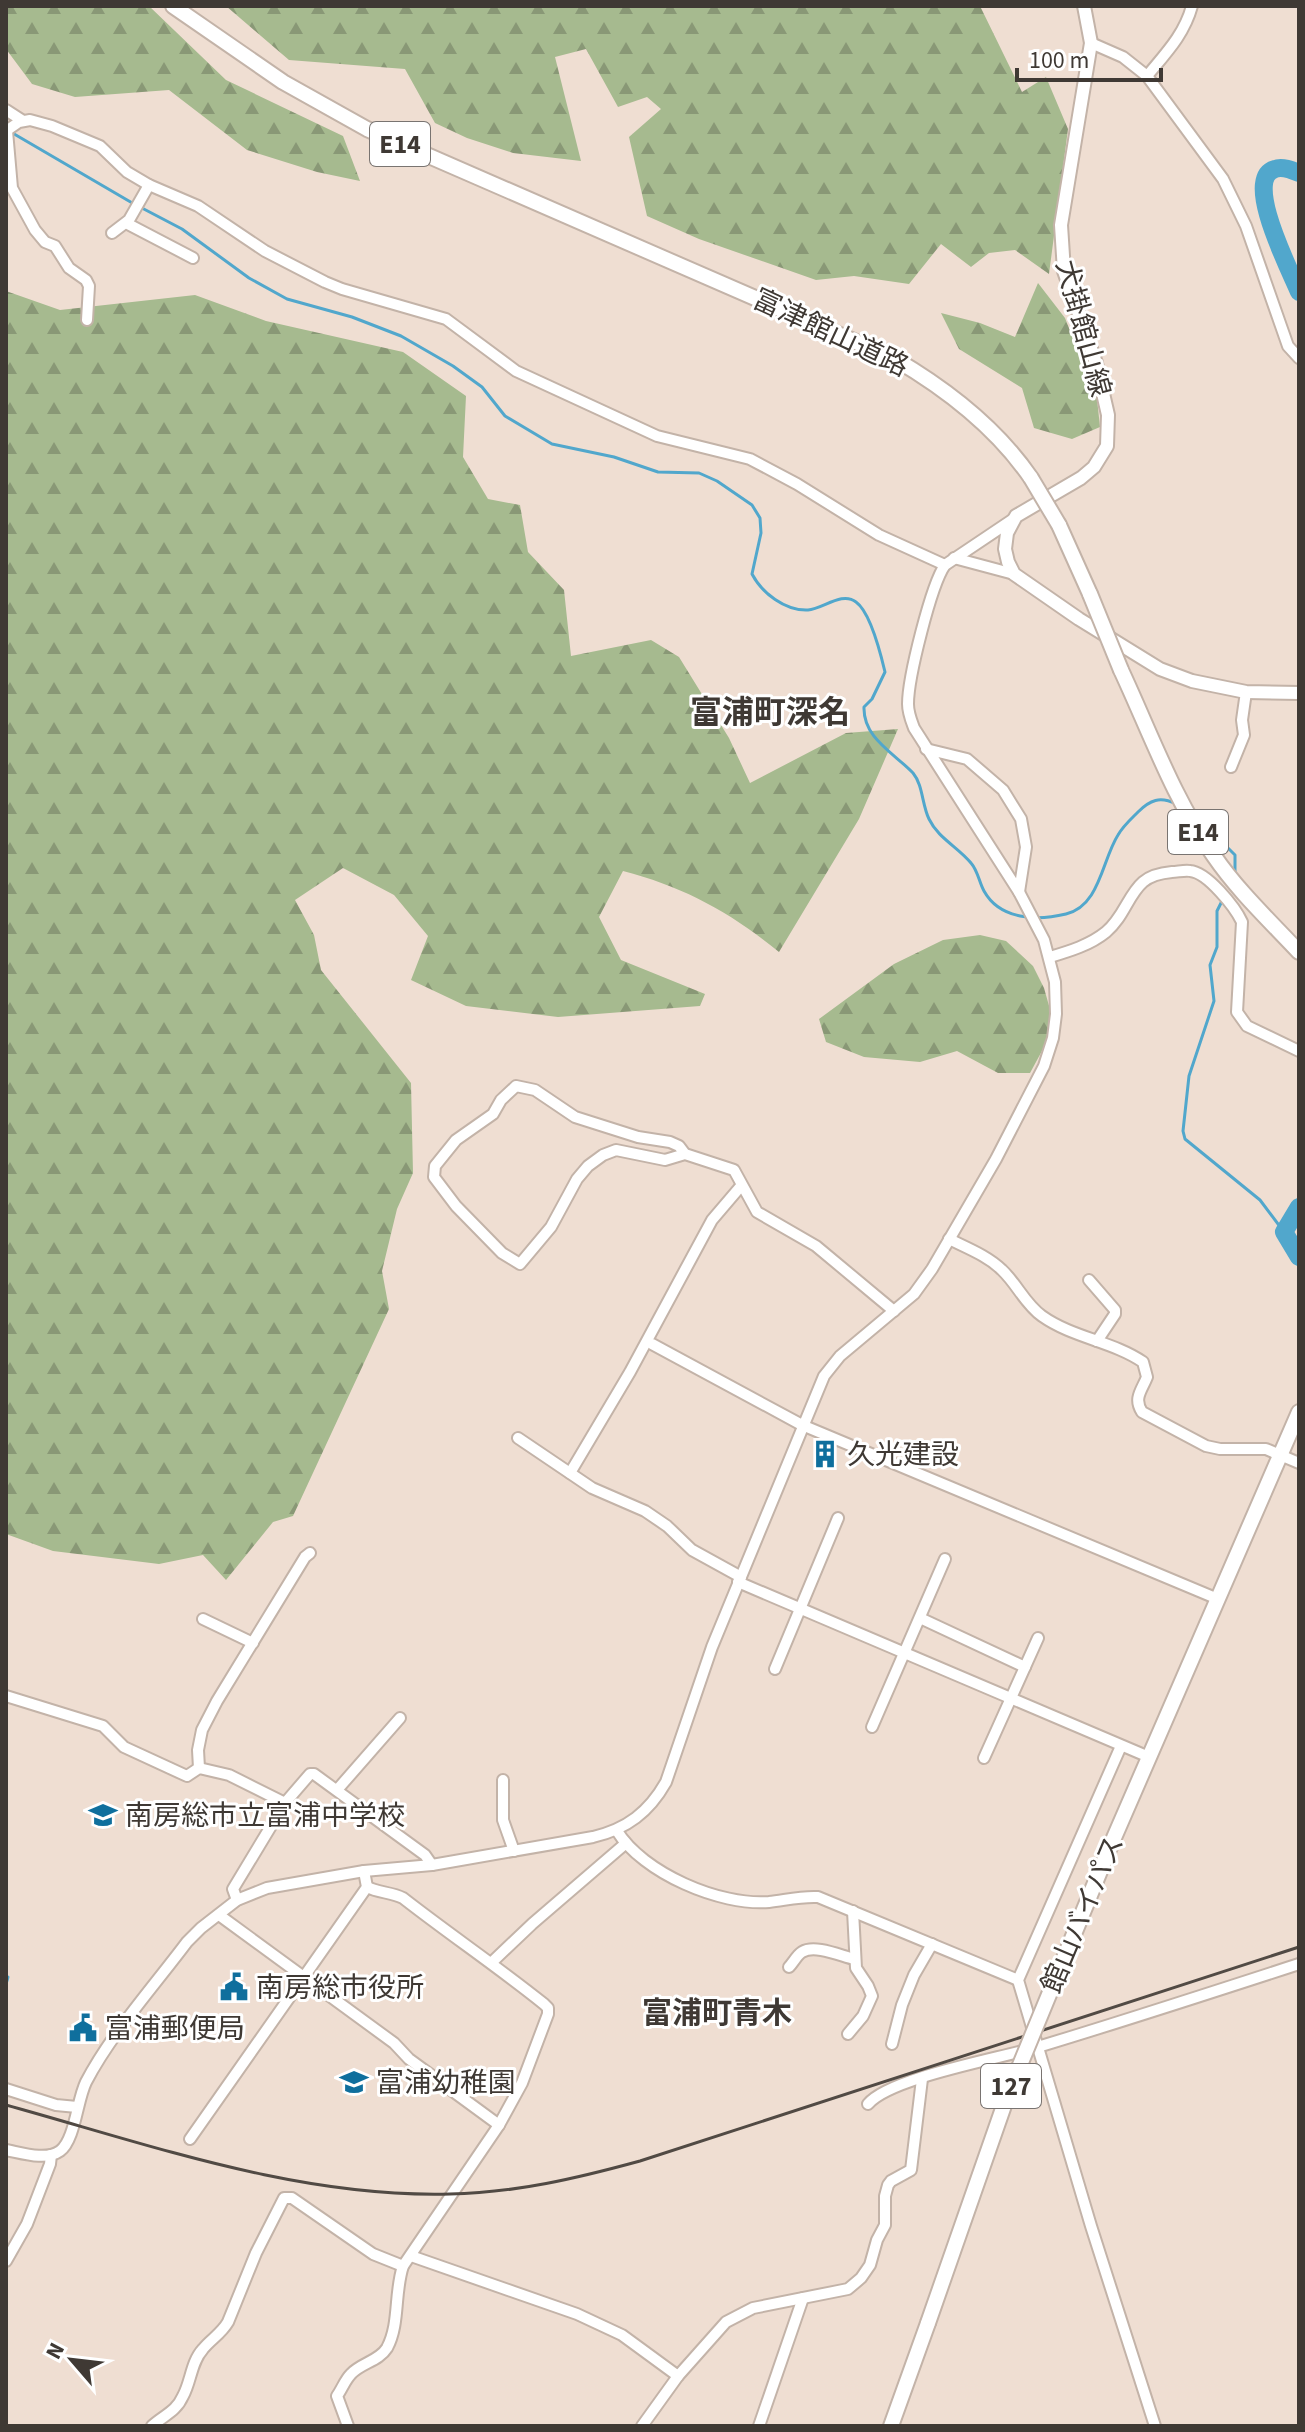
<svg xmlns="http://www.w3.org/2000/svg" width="1305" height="2432" font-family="'Source Sans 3','Noto Sans JP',sans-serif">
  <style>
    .forest { fill: url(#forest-firs) }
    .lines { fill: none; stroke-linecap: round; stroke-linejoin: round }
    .stream { stroke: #51a7cc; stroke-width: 3 }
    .river { stroke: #51a7cc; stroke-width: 18 }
    .minor-casing { stroke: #c3b3a8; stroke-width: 14 }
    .major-casing { stroke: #c3b3a8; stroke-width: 16 }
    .highway-casing { stroke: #c3b3a8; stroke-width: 18 }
    .minor { stroke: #fff; stroke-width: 10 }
    .major { stroke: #fff; stroke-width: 12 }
    .highway { stroke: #fff; stroke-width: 14 }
    .rail { stroke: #514a44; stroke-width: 3 }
    .highway-bridge-casing { stroke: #c3b3a8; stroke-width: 18; stroke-linecap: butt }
    .highway-bridge { stroke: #fff; stroke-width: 14 }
    .labels { text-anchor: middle; stroke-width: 6; stroke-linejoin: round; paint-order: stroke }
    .shield { fill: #fff; stroke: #797471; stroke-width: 2 }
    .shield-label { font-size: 26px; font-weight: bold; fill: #3f3934 }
    .street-label { font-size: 28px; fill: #3f3934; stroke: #fff }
    .poi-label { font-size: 28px; fill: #3f3934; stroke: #fff; text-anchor: start }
    .neighbourhood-label { font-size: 30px; font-weight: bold; fill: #3f3934; stroke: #fff }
    .quarter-label { font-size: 32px; font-weight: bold; fill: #3f3934; stroke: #fff }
  </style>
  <defs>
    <pattern id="forest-firs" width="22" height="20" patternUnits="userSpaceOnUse" patternTransform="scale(2)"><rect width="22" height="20" fill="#a6ba8f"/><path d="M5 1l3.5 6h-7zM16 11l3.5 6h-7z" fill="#899876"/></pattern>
  </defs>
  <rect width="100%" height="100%" fill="#efded2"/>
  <g class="forest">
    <polygon points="6,6 149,6 226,80 343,136 360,181 317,172 247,150 169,90 75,97 32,84 6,49"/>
    <polygon points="226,6 980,6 1022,92 1046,77 1068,129 1049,274 1015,250 989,253 971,267 941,244 909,284 854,276 816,280 699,239 647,216 629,137 661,109 647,97 618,107 586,49 555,57 581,161 513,153 467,138 435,123 405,69 289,60"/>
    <polygon points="1038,283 1065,318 1097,399 1100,427 1072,439 1034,428 1022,388 959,349 941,313 980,323 1015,337"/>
    <path d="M 6,291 L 60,310 L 195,295 L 266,321 L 403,352 L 466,396 L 463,457 L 488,499 L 520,505 L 528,552 L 564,590 L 571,656 L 651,640 L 679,657 L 729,738 L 750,783 L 846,733 L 898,729 L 859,819 L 779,952 C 730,912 684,887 623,871 L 599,917 L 621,960 L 705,994 L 700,1006 L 558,1017 L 466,1006 L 411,980 L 428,936 L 394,895 L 343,868 L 295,900 L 314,935 L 321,970 L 411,1083 L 413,1173 L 397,1209 L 382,1271 L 389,1309 L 293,1516 L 273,1522 L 226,1580 L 203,1555 L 159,1564 L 53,1551 L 6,1534 Z"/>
    <polygon points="980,935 1006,941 1033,966 1044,988 1055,1027 1030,1073 998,1073 957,1051 920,1062 864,1057 826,1042 819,1019 894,964 943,940"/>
  </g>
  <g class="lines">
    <g class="stream">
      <polyline points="9,131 134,204"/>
      <path d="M 140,207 L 182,229 L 249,278 L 287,299 L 352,317 L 401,336 L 453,366 L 482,387 L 505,416 L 552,444 L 614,457 L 658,472 L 699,473 L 717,481 L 752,505 L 760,518 L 761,533 L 752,574 C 762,593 785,611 808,610 C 823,609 842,591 856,602 C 870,612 881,655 885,672 L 872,699 L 864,707 C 863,738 894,753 913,773 C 923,785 922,805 929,819 C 938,838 958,847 971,863 C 978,871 979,882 984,891 C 1000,920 1037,921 1066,914 C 1100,906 1102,860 1118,835 C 1123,826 1131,819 1138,812 C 1150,800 1160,796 1176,804"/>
      <polyline points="1199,819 1235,855 1235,872"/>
      <polyline points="1222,901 1217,911 1217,947 1210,965 1214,1001 1189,1076 1183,1131 1185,1139 1260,1200 1284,1232"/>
      <polyline points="6,1976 8,1977 6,1984"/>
    </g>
    <g class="river">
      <path d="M 1299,173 C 1292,170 1282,166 1275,169 C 1242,178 1291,272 1299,292"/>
      <polyline points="1299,1207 1284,1232 1299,1257"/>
    </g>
    <defs>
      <g id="minor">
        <polyline points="1091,43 1123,57 1147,76 1223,179 1246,226 1288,346 1299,358"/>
        <path d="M 1147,76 C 1166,53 1184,35 1192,6"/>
        <polyline points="6,110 23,121"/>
        <polyline points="6,131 19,122 30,120 52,126 100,146 127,172 149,185 198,206 265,251 325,282 342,289 446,319 516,371 657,436 750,459 797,484 879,535 945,565"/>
        <polyline points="7,131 12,188 35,230 45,242 55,246 69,268 86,280 89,286 87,320"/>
        <polyline points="126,223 193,258"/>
        <polyline points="112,233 129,220 149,185"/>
        <polyline points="954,558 1014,574"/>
        <polyline points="926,749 967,759 1003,790 1021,819 1026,847 1019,892"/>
        <polyline points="1231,767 1244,735 1242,720 1246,692"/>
        <path d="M 1050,957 C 1070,951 1090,945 1106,932 C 1124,917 1128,895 1143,882 C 1151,875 1161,873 1172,872 C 1177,872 1185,870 1190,871 C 1207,872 1235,907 1242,922 L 1237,1012 L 1247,1026 L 1299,1051"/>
        <polyline points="685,1154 665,1160 616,1150 603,1155 588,1166 577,1179 551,1227 520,1264 502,1253 456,1206 434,1177 435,1166 456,1140 493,1114 501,1100 516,1086 535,1090 575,1117 638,1137 670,1142 679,1146 685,1154 734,1170 757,1212 816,1246 894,1311"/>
        <path d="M 949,1239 C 967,1248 988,1256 1002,1270 C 1017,1284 1025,1304 1042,1316 C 1073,1338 1112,1341 1143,1362 L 1147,1377 C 1142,1390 1133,1398 1142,1412 L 1206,1446 L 1220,1449 L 1266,1449 L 1299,1463"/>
        <polyline points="1089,1280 1115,1310 1115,1314 1097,1341"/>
        <polyline points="652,1344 802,1425 1218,1599"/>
        <polyline points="518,1438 592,1488 645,1511 667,1526 692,1550 741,1577"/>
        <polyline points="570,1473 630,1372 712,1220 741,1186"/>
        <polyline points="738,1582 1149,1757"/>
        <polyline points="920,1618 1025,1667"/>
        <polyline points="203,1619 253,1643"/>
        <polyline points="775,1669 838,1518"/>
        <polyline points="6,1696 103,1726 124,1747 187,1776 199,1768 229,1775 285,1803"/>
        <polyline points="872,1727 945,1559"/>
        <polyline points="1121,1746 1018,1980 1091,2226 1155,2426"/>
        <polyline points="984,1758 1038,1638"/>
        <polyline points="199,1768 198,1750 202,1730 217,1701 305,1557 310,1553"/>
        <polyline points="503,1780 503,1820 514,1851"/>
        <polyline points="337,1790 400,1718"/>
        <path d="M 617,1831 C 643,1873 720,1906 769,1902 C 786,1900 801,1896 818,1897 L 1018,1980"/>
        <polyline points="237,1900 233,1889 285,1803 310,1774 314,1774 425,1855 432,1865"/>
        <polyline points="219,1915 394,2043 409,2059 499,2125"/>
        <polyline points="492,1962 532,1924 625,1844"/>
        <path d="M 789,1967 C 793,1963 797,1955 802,1952 C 815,1944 841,1956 854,1959"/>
        <polyline points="848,2034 863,2016 872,1996 868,1986 856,1968 853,1911"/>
        <polyline points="892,2044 902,2005 914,1975 932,1944"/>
        <polyline points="6,2089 56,2105 77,2107"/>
        <path d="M 868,2104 C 891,2077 1003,2058 1041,2046 C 1127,2020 1213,1992 1299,1964"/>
        <polyline points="190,2139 367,1887 364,1871"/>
        <path d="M 6,2150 C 22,2153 46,2161 60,2151 C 75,2140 77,2100 86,2082 C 111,2034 154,1986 187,1942 L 201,1928 L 237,1900 L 267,1888 L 364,1871 L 432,1865 L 593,1837 C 627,1829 649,1812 666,1782 L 712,1647 L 824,1376 L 840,1356 L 914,1294 L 932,1269 L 996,1159 L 1044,1066 L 1053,1038 L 1056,1014 L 1055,982 L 1044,940 L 1019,892 L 914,728 C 911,720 908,713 908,704 C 908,678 931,585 945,565 L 1015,518"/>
        <polyline points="411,2256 577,2314 622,2335 678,2376"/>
        <polyline points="6,2261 27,2224 50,2164 51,2155"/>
        <path d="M 152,2426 C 164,2415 176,2412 183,2396 C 191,2382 191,2362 203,2349 C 211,2339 221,2334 228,2322 L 256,2253 L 284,2198 L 292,2198 L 373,2254 L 403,2266"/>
        <path d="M 348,2426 L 337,2396 C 342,2389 345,2380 351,2374 C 361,2363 379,2361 387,2348 C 400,2324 394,2293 403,2266 L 499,2125 L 522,2083 L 548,2014 L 548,2008 L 544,2004 C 498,1967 449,1934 403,1898 C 391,1892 379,1893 367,1887"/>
        <polyline points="642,2426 678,2376 726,2322 753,2308 848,2289 861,2278 870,2265 877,2240 885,2225 885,2196 888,2185 891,2181 911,2170 922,2079"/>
        <polyline points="759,2426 803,2298"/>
      </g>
      <polyline id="major" points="1084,6 1091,43 1061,225 1064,271 1096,363 1108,415 1107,446 1094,467 1081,478 1016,516 1007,533 1005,549 1008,562 1014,574 1079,619 1160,669 1192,681 1246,692 1299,693"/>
      <g id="highway">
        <path d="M 173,6 L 283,82 L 367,129 L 895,359 C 948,390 996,427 1031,478"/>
        <polyline points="1059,525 1090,594"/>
        <path d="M 1121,670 C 1150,732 1174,800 1214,856 C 1238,891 1270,921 1299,952"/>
        <polyline points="1107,1854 1299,1412"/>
        <polyline points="891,2426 928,2323"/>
      </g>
    </defs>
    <use href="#minor" class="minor-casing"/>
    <use href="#major" class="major-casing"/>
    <use href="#highway" class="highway-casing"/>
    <use href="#minor" class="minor"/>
    <use href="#major" class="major"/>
    <use href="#highway" class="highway"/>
    <path class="rail" d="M 6,2105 C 151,2145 298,2198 450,2194 C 515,2193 578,2178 640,2161 L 1299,1947"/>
    <defs>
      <g id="highway-bridge">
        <polyline points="1031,478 1059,525"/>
        <polyline points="1090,594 1121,670"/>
        <polyline points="928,2323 1008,2094 1107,1854"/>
      </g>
    </defs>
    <use href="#highway-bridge" class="highway-bridge-casing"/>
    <use href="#highway-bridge" class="highway-bridge"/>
  </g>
  <defs>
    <symbol id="building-bare" viewBox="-9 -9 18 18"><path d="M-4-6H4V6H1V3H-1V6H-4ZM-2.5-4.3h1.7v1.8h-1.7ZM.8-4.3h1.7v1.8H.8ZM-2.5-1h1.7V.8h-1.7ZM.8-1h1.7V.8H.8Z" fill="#0f6f9d" stroke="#fff" stroke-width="2.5" paint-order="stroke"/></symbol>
    <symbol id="school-bare" viewBox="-9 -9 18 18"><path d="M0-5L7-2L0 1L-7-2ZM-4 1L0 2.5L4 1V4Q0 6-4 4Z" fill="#0f6f9d" stroke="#fff" stroke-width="2.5" paint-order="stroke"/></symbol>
    <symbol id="civic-bare" viewBox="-9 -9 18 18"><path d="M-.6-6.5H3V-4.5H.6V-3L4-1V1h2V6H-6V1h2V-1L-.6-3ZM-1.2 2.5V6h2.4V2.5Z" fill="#0f6f9d" stroke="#fff" stroke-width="2.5" paint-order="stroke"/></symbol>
  </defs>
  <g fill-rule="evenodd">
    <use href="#building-bare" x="805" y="1434" width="40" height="40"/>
    <use href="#school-bare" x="83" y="1795" width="40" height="40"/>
    <use href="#civic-bare" x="214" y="1967" width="40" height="40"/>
    <use href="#civic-bare" x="63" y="2008" width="40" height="40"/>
    <use href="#school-bare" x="334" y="2062" width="40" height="40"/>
  </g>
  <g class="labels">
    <g class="shield">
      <rect x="370" y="122" width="60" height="44" rx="6"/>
      <rect x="1168" y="810" width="60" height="44" rx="6"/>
      <rect x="981" y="2064" width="60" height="44" rx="6"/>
    </g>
    <g class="shield-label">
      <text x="400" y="153">E14</text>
      <text x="1198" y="841">E14</text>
      <text x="1011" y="2095">127</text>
    </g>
    <g class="street-label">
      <text transform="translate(1084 328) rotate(75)" y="10">犬掛館山線</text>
      <text transform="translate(831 332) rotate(25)" y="10">富津館山道路</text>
      <text transform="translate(1082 1914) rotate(-67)" y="10">館山バイパス</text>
    </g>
    <g class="poi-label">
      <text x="847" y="1464">久光建設</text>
      <text x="125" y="1825">南房総市立富浦中学校</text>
      <text x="256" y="1997">南房総市役所</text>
      <text x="105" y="2038">富浦郵便局</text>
      <text x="376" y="2092">富浦幼稚園</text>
    </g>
    <g class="neighbourhood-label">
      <text x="717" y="2023">富浦町青木</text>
    </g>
    <g class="quarter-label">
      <text x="770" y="723">富浦町深名</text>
    </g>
  </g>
  <rect width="1305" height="2432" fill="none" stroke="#3f3934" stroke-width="16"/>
  <g transform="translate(72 2360) rotate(298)" stroke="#ffffff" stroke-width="6" paint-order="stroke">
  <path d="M0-6L14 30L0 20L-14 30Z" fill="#3f3934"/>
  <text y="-12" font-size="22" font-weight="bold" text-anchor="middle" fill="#3f3934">N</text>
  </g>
  <path d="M1017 68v12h144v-12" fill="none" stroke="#3f3934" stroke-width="4"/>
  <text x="1029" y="68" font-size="24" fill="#3f3934" stroke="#ffffff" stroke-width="6" paint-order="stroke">100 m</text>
</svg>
